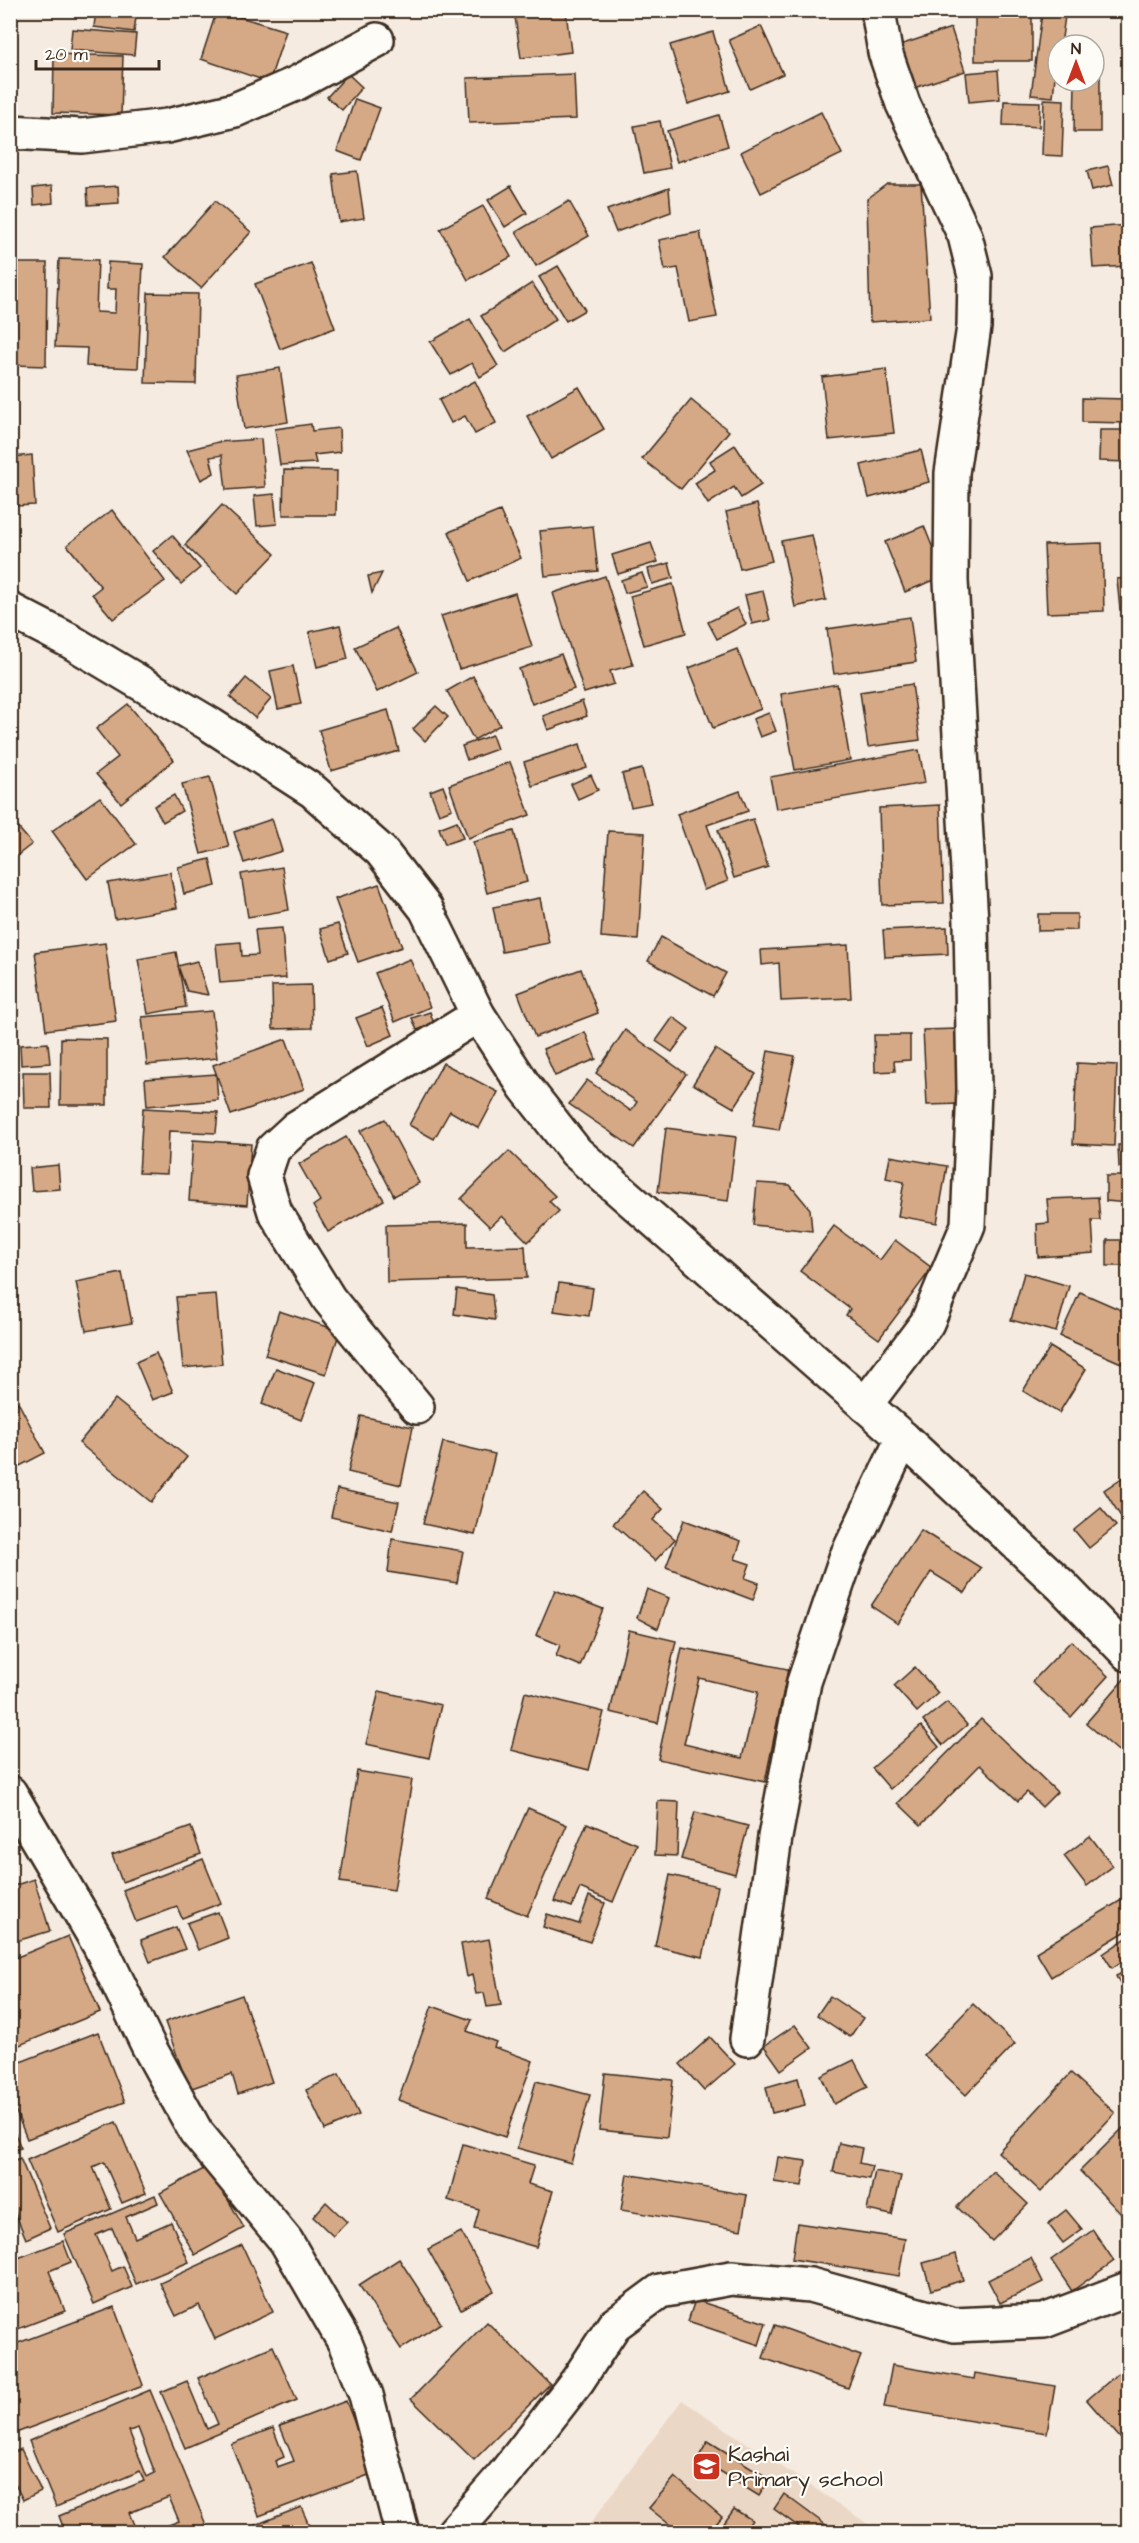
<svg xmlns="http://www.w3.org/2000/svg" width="1139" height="2543" font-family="'Architects Daughter',sans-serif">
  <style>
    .built { fill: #ebd7c5 }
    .building { fill: #d5a986; stroke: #3b2a1e; stroke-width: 1.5; fill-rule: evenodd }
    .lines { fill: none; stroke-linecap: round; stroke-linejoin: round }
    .street-casing { stroke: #3b2a1e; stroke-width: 38 }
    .street { stroke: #fdfcf7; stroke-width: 33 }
    .labels { text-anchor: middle; stroke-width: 4.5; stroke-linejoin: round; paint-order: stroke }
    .poi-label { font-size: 22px; fill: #3b2a1e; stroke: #fdfcf7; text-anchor: start }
  </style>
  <rect width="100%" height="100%" fill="#f5ebe0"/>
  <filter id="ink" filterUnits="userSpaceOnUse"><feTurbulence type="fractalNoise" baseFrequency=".0167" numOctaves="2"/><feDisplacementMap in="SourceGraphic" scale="12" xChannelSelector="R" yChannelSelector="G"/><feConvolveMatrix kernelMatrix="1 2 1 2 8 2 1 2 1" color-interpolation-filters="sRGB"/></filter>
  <g filter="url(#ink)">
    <polygon class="built" points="682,2400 880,2532 584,2532"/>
    <g class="building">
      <polygon points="96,10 137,10 134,32 94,27"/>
      <polygon points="217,10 286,31 269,82 201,59"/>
      <rect x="975" y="10" width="57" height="51"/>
      <polygon points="566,11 571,52 521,58 515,17"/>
      <polygon points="1042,13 1065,16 1061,45 1058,45 1053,97 1031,95"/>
      <polygon points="761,26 783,74 750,89 729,40"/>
      <polygon points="951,28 965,71 902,92 888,49"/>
      <polygon points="72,29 136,34 134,55 70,50"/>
      <polygon points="713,32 730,91 688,104 670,45"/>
      <polygon points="54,54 123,56 121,115 53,113"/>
      <polygon points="998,70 1000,99 969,102 966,73"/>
      <polygon points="348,74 362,87 342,110 327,97"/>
      <polygon points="574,74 576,119 469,123 467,78"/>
      <polygon points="1094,75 1100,76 1100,132 1074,132 1075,81 1094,81"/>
      <polygon points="355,99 380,108 361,160 337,151"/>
      <polygon points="1044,99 1064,100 1062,156 1042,155"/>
      <polygon points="1004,101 1040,102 1039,127 1003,125"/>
      <polygon points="821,112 842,154 761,193 741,152"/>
      <polygon points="719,115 728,146 677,162 667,131"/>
      <polygon points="660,121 670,168 644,173 634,126"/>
      <polygon points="1108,166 1113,185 1092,190 1087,171"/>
      <polygon points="357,171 364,218 339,222 333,174"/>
      <polygon points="887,184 921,184 930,318 870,322 867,199"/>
      <polygon points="52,186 53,203 34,205 33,188"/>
      <polygon points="118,186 119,203 88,205 87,188"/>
      <polygon points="511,186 527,213 505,227 488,200"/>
      <polygon points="669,188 671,212 616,232 607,210"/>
      <polygon points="215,201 251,232 201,288 165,257"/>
      <polygon points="569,201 589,236 536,266 516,232"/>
      <polygon points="483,206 511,257 468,280 440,229"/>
      <polygon points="1128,225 1128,266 1093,268 1090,228"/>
      <polygon points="700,232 717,317 689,322 678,268 665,270 659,240"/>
      <polygon points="59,259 98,260 96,312 115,313 116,289 107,289 108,262 143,264 138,368 86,366 87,348 55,347"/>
      <polygon points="16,263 47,263 46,366 14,365"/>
      <polygon points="311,263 335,328 280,349 255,284"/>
      <polygon points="558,266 585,310 566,321 539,277"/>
      <polygon points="532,283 556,319 505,352 481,316"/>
      <polygon points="148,293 198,294 196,384 145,383"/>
      <polygon points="470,319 498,366 480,377 472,363 451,375 430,342"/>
      <polygon points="280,368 288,422 244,429 236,375"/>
      <polygon points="886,369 894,433 829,440 822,377"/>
      <polygon points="475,381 496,423 475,434 465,416 451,423 439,400"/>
      <polygon points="579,387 604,429 551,459 527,416"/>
      <polygon points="1082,398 1128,399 1128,423 1082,422"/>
      <polygon points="691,400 729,431 681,489 642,459"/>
      <polygon points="311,424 312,431 339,428 340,452 314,455 316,463 280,465 275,429"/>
      <polygon points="1100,430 1128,430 1128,462 1099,461"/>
      <polygon points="261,439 265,487 226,490 222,455 210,457 214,473 201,480 187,450 218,442"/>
      <polygon points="735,445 761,485 741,498 734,487 708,504 695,483 715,470 710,461"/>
      <polygon points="921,450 929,482 869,498 861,465"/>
      <polygon points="32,455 35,505 15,506 12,457"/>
      <polygon points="284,470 337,471 336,515 283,515"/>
      <polygon points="274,494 277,524 257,526 254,496"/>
      <polygon points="757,504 772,561 740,569 726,512"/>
      <polygon points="222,505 275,554 237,594 185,545"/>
      <polygon points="112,510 165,581 113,619 92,594 101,587 67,545"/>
      <polygon points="500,511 521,558 470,581 449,532"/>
      <polygon points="593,526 598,571 545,576 540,531"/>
      <polygon points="924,526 944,576 905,592 885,542"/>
      <polygon points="172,535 200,568 181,584 153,551"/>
      <polygon points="812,535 826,600 795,607 781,541"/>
      <polygon points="651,543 658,562 618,574 612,555"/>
      <polygon points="1102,543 1104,611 1047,613 1044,545"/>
      <polygon points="669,563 673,578 652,584 648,569"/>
      <polygon points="382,573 372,593 368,576"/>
      <polygon points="642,573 647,587 625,593 621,580"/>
      <polygon points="605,576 633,665 610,671 614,684 584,693 553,593"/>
      <polygon points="1128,578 1128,610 1120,610 1117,579"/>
      <polygon points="673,584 686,633 644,645 630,596"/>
      <polygon points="763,591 770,620 752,624 745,595"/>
      <polygon points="515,593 532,647 459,669 441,616"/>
      <polygon points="737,608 746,624 717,639 708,622"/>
      <polygon points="910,617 916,662 834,674 827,629"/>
      <polygon points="340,625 348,659 317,667 309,632"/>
      <polygon points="396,628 418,672 377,692 355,647"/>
      <polygon points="737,649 761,709 713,728 689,668"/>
      <polygon points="561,654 574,689 532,704 519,669"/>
      <polygon points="293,666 301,704 278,709 270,671"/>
      <polygon points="473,676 500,725 474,740 447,691"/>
      <polygon points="246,678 271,699 255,718 230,697"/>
      <polygon points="837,684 850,760 795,770 781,694"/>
      <polygon points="912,684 920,740 868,747 860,692"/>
      <polygon points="582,701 587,716 548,730 543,716"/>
      <polygon points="128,704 174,760 121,803 96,774 118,757 96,729"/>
      <polygon points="436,706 448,717 425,741 413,729"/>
      <polygon points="388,710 399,751 331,771 319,730"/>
      <polygon points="769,713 776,731 760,737 753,719"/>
      <polygon points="492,735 497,749 467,760 462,746"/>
      <polygon points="580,744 587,768 532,786 524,762"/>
      <polygon points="919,750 925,783 776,809 770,777"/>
      <polygon points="510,762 530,815 468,838 449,785"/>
      <polygon points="642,769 651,803 631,807 622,774"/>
      <polygon points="591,775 598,790 578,799 571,784"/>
      <polygon points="210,777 229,847 201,854 182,784"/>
      <polygon points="443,786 452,809 439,814 430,791"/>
      <polygon points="740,791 748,811 707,825 728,881 704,890 677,814"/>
      <polygon points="174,795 182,811 163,822 154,806"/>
      <polygon points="100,797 136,844 87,879 52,831"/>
      <polygon points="940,805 944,903 882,905 879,808"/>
      <polygon points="10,818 32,844 10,861"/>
      <polygon points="272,819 282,851 244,863 234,832"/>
      <polygon points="753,819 768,867 734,878 718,830"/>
      <polygon points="457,821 463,838 445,844 439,828"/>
      <polygon points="514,831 527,882 487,893 473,842"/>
      <polygon points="608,831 645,833 638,940 601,937"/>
      <polygon points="210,859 216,886 184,894 178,867"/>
      <polygon points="282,867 289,910 248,917 241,874"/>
      <polygon points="170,872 177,908 115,919 108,883"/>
      <polygon points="379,884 402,947 358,962 335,899"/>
      <polygon points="540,898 549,943 502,952 493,907"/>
      <polygon points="1038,914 1077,914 1077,930 1038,931"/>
      <polygon points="338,924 348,953 330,959 320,929"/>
      <polygon points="947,927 948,954 885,957 883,930"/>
      <polygon points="282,928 286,978 220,983 216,944 241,942 242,956 258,955 255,930"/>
      <polygon points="661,937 726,973 713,996 648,961"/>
      <polygon points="105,943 116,1021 46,1030 35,952"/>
      <polygon points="848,945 851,998 781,1001 779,963 762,965 761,950"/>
      <polygon points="176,952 186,1007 148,1014 138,959"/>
      <polygon points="410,959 430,1007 395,1022 375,973"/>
      <polygon points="197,961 208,995 187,991 178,966"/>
      <polygon points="581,969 598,1013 535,1037 518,993"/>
      <polygon points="311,985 312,1028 273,1029 272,986"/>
      <polygon points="382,1008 393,1035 368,1046 356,1018"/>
      <polygon points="212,1011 217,1058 147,1065 142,1017"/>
      <polygon points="430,1012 434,1024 417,1030 412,1018"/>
      <polygon points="673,1017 689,1029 672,1052 656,1041"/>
      <polygon points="957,1029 960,1104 927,1105 923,1030"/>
      <polygon points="625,1030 686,1074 634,1148 569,1104 587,1080 631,1111 637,1102 596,1073"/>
      <polygon points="585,1032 596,1059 555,1076 543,1049"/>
      <polygon points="874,1035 910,1035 910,1060 894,1061 895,1071 875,1072"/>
      <polygon points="61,1038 107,1039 107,1105 60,1105"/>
      <polygon points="286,1039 304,1089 231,1115 213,1065"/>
      <polygon points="48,1043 50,1063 21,1065 20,1045"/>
      <polygon points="715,1049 756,1074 734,1108 693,1084"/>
      <polygon points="768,1051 795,1056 779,1130 753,1126"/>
      <polygon points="1125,1057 1128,1057 1128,1084 1126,1085"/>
      <polygon points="443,1063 498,1092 479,1128 450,1111 434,1139 409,1125"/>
      <polygon points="1077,1063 1117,1065 1114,1146 1073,1144"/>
      <polygon points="23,1072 50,1072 51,1108 24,1108"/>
      <polygon points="216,1074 218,1100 147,1106 145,1079"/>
      <polygon points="143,1108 218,1112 216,1133 169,1131 167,1174 139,1173"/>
      <polygon points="385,1119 419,1183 394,1196 360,1131"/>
      <polygon points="666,1128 736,1137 728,1201 658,1192"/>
      <polygon points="346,1137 384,1200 328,1232 313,1206 320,1201 299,1164"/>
      <polygon points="193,1140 251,1144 247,1205 189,1201"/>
      <polygon points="1118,1145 1128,1145 1128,1166 1119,1167"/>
      <polygon points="509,1151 555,1196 549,1201 559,1211 528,1242 502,1216 490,1227 461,1199"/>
      <polygon points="890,1156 947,1166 937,1223 898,1216 904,1182 886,1178"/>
      <polygon points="58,1165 60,1189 32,1191 30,1168"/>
      <polygon points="1106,1176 1128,1176 1128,1203 1106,1201"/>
      <polygon points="757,1183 790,1185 810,1209 812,1231 753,1225"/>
      <polygon points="1098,1197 1100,1220 1092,1220 1094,1253 1038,1257 1037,1224 1049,1223 1047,1199"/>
      <polygon points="467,1223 467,1247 525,1246 527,1278 387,1282 386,1225"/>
      <polygon points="834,1226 880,1260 895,1240 932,1268 879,1339 846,1315 850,1309 800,1271"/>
      <rect x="1107" y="1240" width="21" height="26"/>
      <polygon points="122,1273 132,1323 86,1331 76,1282"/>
      <polygon points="1024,1273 1069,1286 1056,1332 1011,1320"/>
      <polygon points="559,1283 593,1288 589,1316 554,1311"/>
      <polygon points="457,1289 492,1295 495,1320 454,1314"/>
      <polygon points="1080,1292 1128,1313 1128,1366 1060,1336"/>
      <polygon points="216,1294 222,1364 183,1368 176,1297"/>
      <polygon points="279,1311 340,1331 326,1374 265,1355"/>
      <polygon points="1050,1347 1086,1369 1059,1413 1023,1391"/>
      <polygon points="156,1353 173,1392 152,1400 136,1362"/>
      <polygon points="276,1368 315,1383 301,1420 262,1404"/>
      <polygon points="115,1399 187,1457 151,1502 79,1443"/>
      <polygon points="18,1402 45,1453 10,1471 10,1406"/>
      <polygon points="361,1416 413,1427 401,1485 348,1472"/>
      <polygon points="443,1442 495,1454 475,1535 423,1524"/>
      <polygon points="1128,1474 1128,1528 1104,1490"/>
      <polygon points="337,1489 399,1502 392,1531 331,1517"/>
      <polygon points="643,1491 663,1509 653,1520 675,1539 655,1561 613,1524"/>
      <polygon points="1101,1508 1116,1526 1089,1548 1074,1530"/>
      <polygon points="684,1520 741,1541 735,1559 750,1564 745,1578 759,1583 753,1600 666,1567"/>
      <polygon points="921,1530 981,1568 965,1593 931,1572 898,1624 871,1606"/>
      <polygon points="392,1539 463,1551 457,1583 388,1572"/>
      <polygon points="647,1589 669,1598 658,1629 637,1618"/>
      <polygon points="555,1590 603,1609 580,1666 556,1656 560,1645 536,1635"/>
      <polygon points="629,1630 676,1641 658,1723 610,1712"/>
      <polygon points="1071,1641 1108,1676 1071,1717 1032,1682"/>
      <path d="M 682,1648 L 788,1669 L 765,1782 L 658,1759 ZM 699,1678 L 758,1692 L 742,1758 L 684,1744 Z"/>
      <polygon points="915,1667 938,1693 917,1712 894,1686"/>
      <polygon points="1126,1677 1128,1751 1124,1756 1086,1723"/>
      <polygon points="379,1691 441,1705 429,1758 366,1744"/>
      <polygon points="525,1692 604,1712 589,1770 511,1750"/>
      <polygon points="947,1702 967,1725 943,1745 923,1721"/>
      <polygon points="981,1719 1057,1792 1042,1807 1027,1792 1018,1801 980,1765 921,1825 898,1803"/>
      <polygon points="921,1726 939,1747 890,1789 872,1768"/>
      <polygon points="357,1771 412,1780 394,1890 340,1882"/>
      <polygon points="658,1801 679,1802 677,1856 655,1855"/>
      <polygon points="528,1808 567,1825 527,1916 488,1899"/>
      <polygon points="695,1812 748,1826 735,1874 681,1859"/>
      <polygon points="587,1823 637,1844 613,1902 580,1888 572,1907 554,1901"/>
      <polygon points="191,1827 201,1854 122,1882 112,1855"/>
      <polygon points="1090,1836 1113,1866 1087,1886 1064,1856"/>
      <polygon points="203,1859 221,1903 182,1918 177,1907 136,1922 123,1890"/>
      <polygon points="670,1875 718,1886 703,1957 655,1946"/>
      <polygon points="34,1879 50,1931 10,1943 10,1887"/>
      <polygon points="589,1896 605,1903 590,1942 543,1927 547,1914 579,1924"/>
      <polygon points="1123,1899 1128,1908 1128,1930 1051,1977 1036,1952"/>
      <polygon points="218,1912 228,1938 198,1950 187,1923"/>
      <polygon points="176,1927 185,1949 150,1962 141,1940"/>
      <polygon points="68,1936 100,2012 10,2049 10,2022 16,2020 10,2007 10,1960"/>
      <polygon points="1128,1937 1128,1957 1112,1968 1103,1954"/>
      <polygon points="489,1939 501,2005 487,2007 484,1993 476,1994 472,1975 467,1977 461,1944"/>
      <polygon points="1128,1970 1128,2000 1116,1976"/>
      <polygon points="242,1995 272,2082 238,2094 232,2074 189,2089 165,2022"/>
      <polygon points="830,1996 863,2018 850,2037 817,2015"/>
      <polygon points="973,2004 1015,2044 966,2095 924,2055"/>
      <polygon points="432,2006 472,2020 467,2031 496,2042 494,2047 533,2061 505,2137 398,2100"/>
      <polygon points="795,2025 812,2048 781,2070 764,2046"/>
      <polygon points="98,2032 125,2102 27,2139 10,2097 10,2066"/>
      <polygon points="710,2037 735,2064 704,2091 680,2064"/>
      <polygon points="854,2060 868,2087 834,2104 821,2076"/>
      <polygon points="605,2073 673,2080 667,2137 599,2130"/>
      <polygon points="1071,2073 1115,2113 1041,2192 998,2152"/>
      <polygon points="339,2074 359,2115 325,2130 306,2090"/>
      <polygon points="798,2078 805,2105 772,2113 766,2087"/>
      <polygon points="536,2081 590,2095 571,2163 517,2148"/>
      <polygon points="10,2122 21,2148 10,2151"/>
      <polygon points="116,2122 146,2193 122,2203 104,2162 93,2167 111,2209 58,2232 27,2160"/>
      <polygon points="1128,2123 1128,2208 1122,2215 1080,2171"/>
      <polygon points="839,2143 862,2148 859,2163 872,2166 869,2179 833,2172"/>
      <polygon points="463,2144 534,2165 528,2184 553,2191 536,2247 474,2229 479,2210 448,2200"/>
      <polygon points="778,2157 806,2161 802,2186 774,2182"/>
      <polygon points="20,2158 50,2228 26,2239 10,2201 10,2162"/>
      <polygon points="209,2166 244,2228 195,2255 160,2193"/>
      <polygon points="875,2171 901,2176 892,2215 867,2210"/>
      <polygon points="993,2171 1028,2204 992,2241 957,2207"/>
      <polygon points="627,2174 747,2195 741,2230 621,2210"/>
      <polygon points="155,2195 158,2203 126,2217 135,2238 171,2222 189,2262 136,2284 112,2228 96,2235 112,2271 123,2266 132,2287 94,2304 64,2234"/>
      <polygon points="326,2202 347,2222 333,2236 313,2217"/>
      <polygon points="1066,2210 1082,2229 1063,2243 1048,2224"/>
      <polygon points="797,2223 905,2239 899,2276 792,2259"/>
      <polygon points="1093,2230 1114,2261 1072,2291 1051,2260"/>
      <polygon points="461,2232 494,2291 461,2309 428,2249"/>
      <polygon points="63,2241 71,2262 49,2271 65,2311 10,2332 10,2261"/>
      <polygon points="242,2245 273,2312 215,2339 199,2305 176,2316 160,2283"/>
      <polygon points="956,2254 963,2280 931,2290 923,2263"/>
      <polygon points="1031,2258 1043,2282 1000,2303 988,2280"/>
      <polygon points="399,2259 441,2323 401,2349 359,2285"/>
      <polygon points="695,2300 766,2323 759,2345 688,2321"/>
      <polygon points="114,2307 143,2385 16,2433 10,2419 10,2346"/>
      <polygon points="487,2322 550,2384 474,2460 411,2399"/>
      <polygon points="775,2325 861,2356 848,2388 763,2358"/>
      <polygon points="273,2346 297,2400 185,2448 161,2392 187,2381 207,2429 218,2424 198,2378"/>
      <polygon points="892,2365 974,2379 975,2373 1055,2386 1047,2433 884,2407"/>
      <polygon points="1128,2365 1128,2447 1087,2400"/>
      <path d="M 150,2390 L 209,2532 L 151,2532 L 179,2521 L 169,2497 L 129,2513 L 137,2532 L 65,2532 L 59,2516 L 144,2481 L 140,2471 L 56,2507 L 29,2441 ZM 138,2428 L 155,2473 L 147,2477 L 129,2431 Z"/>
      <polygon points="346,2401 374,2473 259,2516 231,2444 273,2428 284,2457 275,2461 277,2467 294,2461 280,2426"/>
      <polygon points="708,2441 770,2479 759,2496 698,2458"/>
      <polygon points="21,2449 41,2491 23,2500 10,2474 10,2454"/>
      <polygon points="675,2477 722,2517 709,2532 679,2532 649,2508"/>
      <polygon points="784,2494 834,2531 833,2532 806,2532 774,2509"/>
      <polygon points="301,2507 312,2532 238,2532"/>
      <polygon points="734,2509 752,2520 744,2532 718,2532"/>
    </g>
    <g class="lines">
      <defs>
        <g id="street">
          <polyline points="10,132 82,136 167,126 235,110 295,84 377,40"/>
          <polyline points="10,610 70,641 211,725 313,791 381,851 426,909 478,1015 525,1087 576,1152 903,1438 1062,1586 1128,1654"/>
          <polyline points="865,1405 927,1323 968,1225 974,1090 971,922 951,581 952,473 974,327 975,276 965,236 903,104 885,52 878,10"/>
          <polyline points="417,1407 329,1299 275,1212 264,1176 273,1149 296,1128 478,1015"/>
          <polyline points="10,1793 100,1946 148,2045 196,2132 286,2241 345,2343 366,2395 402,2532"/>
          <polyline points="747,2039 775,1837 804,1682 846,1558 903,1438"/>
          <polyline points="454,2532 504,2475 578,2380 614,2325 660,2291 731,2278 810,2285 954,2325 1044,2321 1128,2289"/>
        </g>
      </defs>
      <use href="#street" class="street-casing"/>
      <use href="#street" class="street"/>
    </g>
  </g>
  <defs>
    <symbol id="school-square" viewBox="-11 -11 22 22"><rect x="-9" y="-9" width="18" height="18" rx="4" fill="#c8321e" stroke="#fdfcf7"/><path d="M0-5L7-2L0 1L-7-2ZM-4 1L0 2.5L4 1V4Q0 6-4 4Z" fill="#fff"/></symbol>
  </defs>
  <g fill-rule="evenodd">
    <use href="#school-square" x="690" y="2450" width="33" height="33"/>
  </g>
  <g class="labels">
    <g class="poi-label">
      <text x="728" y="2461">Kashai<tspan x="728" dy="25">Primary school</tspan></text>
    </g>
  </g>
  <rect width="1139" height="2543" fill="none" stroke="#fdfcf7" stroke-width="36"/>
  <rect x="18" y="18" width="1103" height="2507" fill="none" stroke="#3b2a1e" stroke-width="2" filter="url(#ink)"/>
  <g transform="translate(1076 63)"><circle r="28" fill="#fdfcf7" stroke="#afa8a0" stroke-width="1.5"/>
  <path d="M0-4.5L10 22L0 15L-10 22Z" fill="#c8321e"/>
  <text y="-9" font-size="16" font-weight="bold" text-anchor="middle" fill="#3b2a1e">N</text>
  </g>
  <path d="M36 60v9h123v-9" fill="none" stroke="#3b2a1e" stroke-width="3"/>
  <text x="45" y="60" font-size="18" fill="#3b2a1e" stroke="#fdfcf7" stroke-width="4.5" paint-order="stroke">20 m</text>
</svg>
